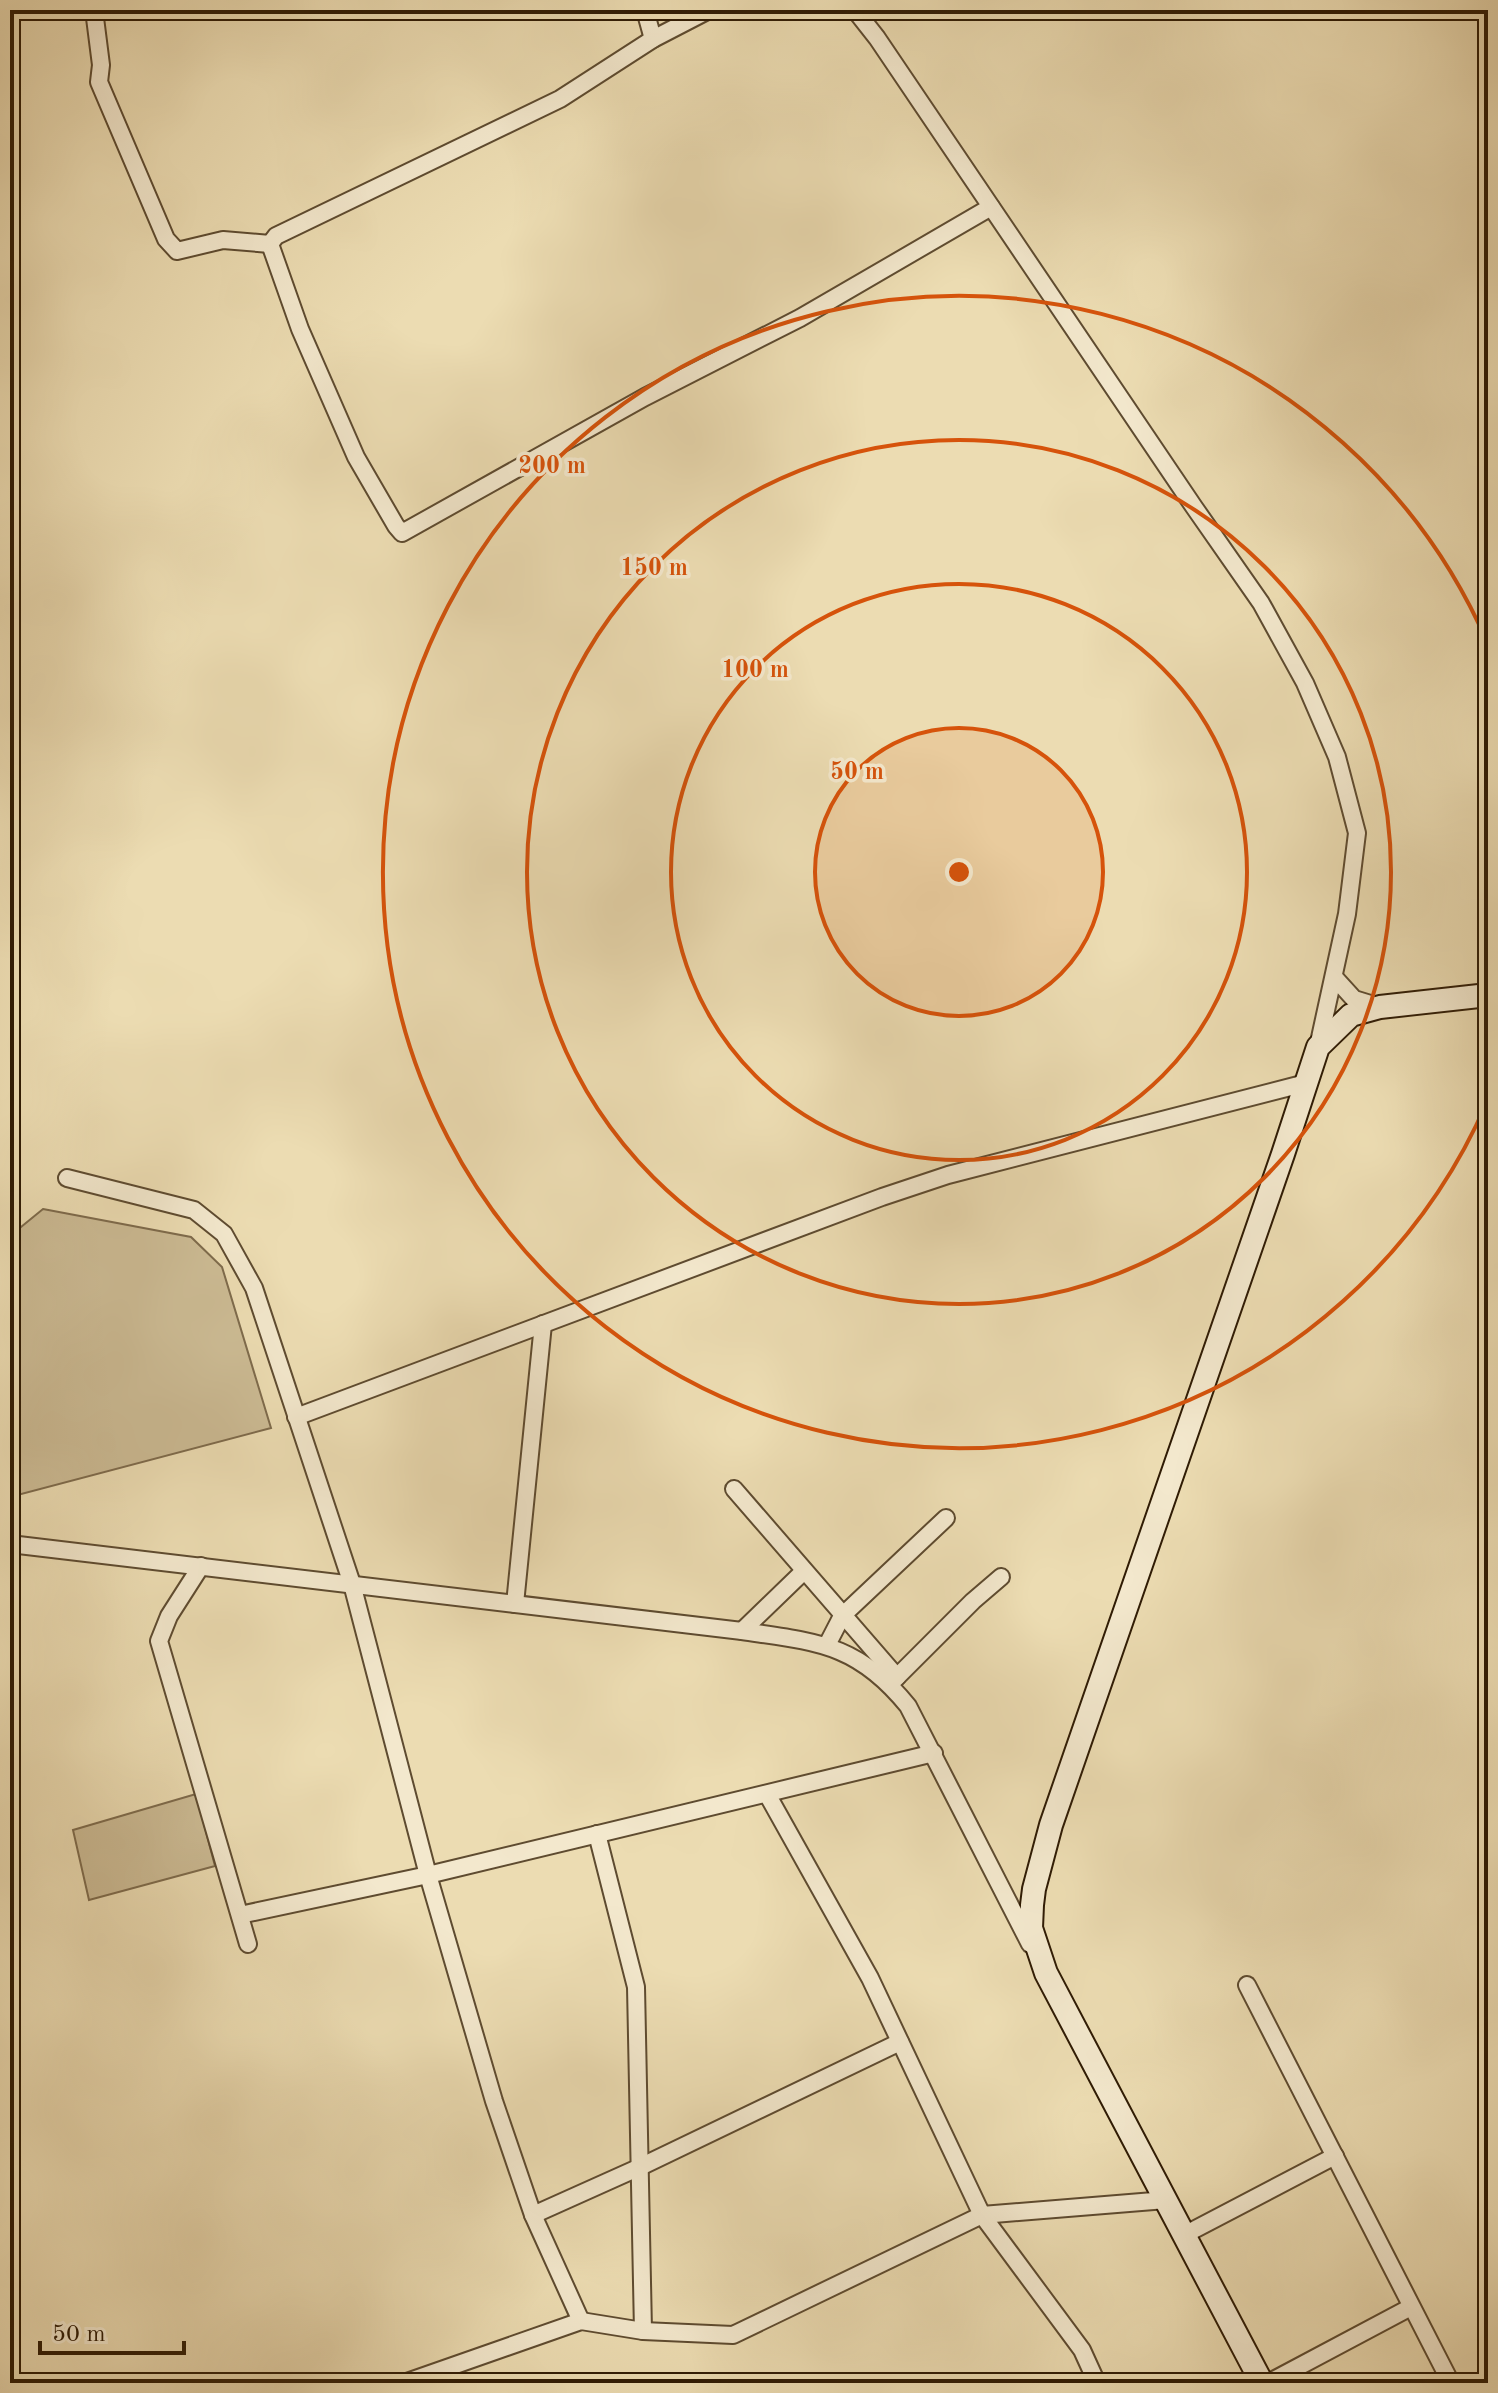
<svg xmlns="http://www.w3.org/2000/svg" width="1498" height="2393" font-family="'Old Standard TT',serif">
  <style>
    .green { fill: #ccbb94; stroke: #7e6b4c; stroke-width: 2 }
    .lines { fill: none; stroke-linecap: round; stroke-linejoin: round }
    .street-casing { stroke: #5e4b30; stroke-width: 20 }
    .secondary-casing { stroke: #2f1b04; stroke-width: 26 }
    .street { stroke: #f3e8cd; stroke-width: 16 }
    .secondary { stroke: #f3e8cd; stroke-width: 22 }
    .ring { fill: none; stroke: #d6530b; stroke-width: 4 }
    .centre { fill: #d6530b; stroke: #f3e8cd; stroke-width: 4 }
    .ring-label { font-size: 24px; text-anchor: middle; font-weight: bold; fill: #d6530b; stroke: #f3e8cd; stroke-width: 7; stroke-linejoin: round; paint-order: stroke }
  </style>
  <rect width="100%" height="100%" fill="#ecdcb2"/>
  <filter id="stains"><feTurbulence type="fractalNoise" baseFrequency=".0025" numOctaves="4"/><feColorMatrix values="0 0 0 0 .2 0 0 0 0 .09 0 0 0 0 .02 0 0 0 .5 -.17"/></filter>
  <radialGradient id="worn" r=".72"><stop offset=".6" stop-color="#630" stop-opacity="0"/><stop offset="1" stop-color="#630" stop-opacity=".3"/></radialGradient>
  <g class="green">
    <polygon points="43,1209 191,1237 222,1267 271,1428 10,1497 10,1236"/>
    <polygon points="196,1794 215,1866 89,1900 73,1830"/>
  </g>
  <g class="lines">
    <defs>
      <g id="street">
        <polyline points="94,10 101,65 99,82 166,239 177,251 223,240 270,244"/>
        <polyline points="645,10 653,39"/>
        <polyline points="709,10 653,39 560,99 276,236 270,244 300,329 356,457 396,526 402,533 645,397 800,318 991,207"/>
        <polyline points="855,10 877,38 1194,507 1261,603 1305,683 1337,757 1357,833 1347,914 1318,1047"/>
        <polyline points="1334,977 1354,999 1380,1007"/>
        <polyline points="67,1178 194,1210 224,1234 254,1288 352,1584 428,1875 494,2101 533,2215 581,2321"/>
        <polyline points="296,1417 882,1197 948,1175 1306,1083"/>
        <polyline points="734,1489 897,1677"/>
        <path d="M 10,1544 L 742,1631 C 816,1642 857,1643 908,1706 L 1030,1944"/>
        <polyline points="201,1566 169,1616 159,1641 248,1944"/>
        <polyline points="515,1604 543,1324"/>
        <polyline points="742,1631 804,1571"/>
        <polyline points="827,1645 842,1616 946,1518"/>
        <polyline points="890,1684 973,1601 1001,1577"/>
        <polyline points="767,1794 870,1978 982,2215 1082,2350 1097,2383"/>
        <polyline points="597,1834 636,1987 643,2331"/>
        <polyline points="240,1915 428,1875 934,1753"/>
        <polyline points="1247,1985 1451,2383"/>
        <polyline points="533,2215 640,2167 900,2042"/>
        <polyline points="1184,2235 1335,2156"/>
        <polyline points="404,2383 581,2321 643,2331 733,2335 982,2215 1166,2200"/>
        <polyline points="1268,2383 1411,2307"/>
      </g>
      <polyline id="secondary" points="1262,2383 1046,1973 1031,1928 1032,1905 1034,1889 1051,1825 1283,1154 1318,1047 1351,1015 1380,1007 1488,995"/>
    </defs>
    <use href="#street" class="street-casing"/>
    <use href="#secondary" class="secondary-casing"/>
    <use href="#street" class="street"/>
    <use href="#secondary" class="secondary"/>
  </g>
  <circle cx="959" cy="872" r="144" fill="#d6530b" fill-opacity=".12"/>
  <g class="ring">
    <circle cx="959" cy="872" r="144"/>
    <circle cx="959" cy="872" r="288"/>
    <circle cx="959" cy="872" r="432"/>
    <path d="M1487 1102A576 576 0 1 1 1487 642"/>
  </g>
  <circle cx="959" cy="872" r="12" class="centre"/>
  <g class="ring-label">
    <text x="552" y="473">200 m</text>
    <text x="654" y="575">150 m</text>
    <text x="755" y="677">100 m</text>
    <text x="857" y="779">50 m</text>
  </g>
  <rect width="1498" height="2393" fill="none" stroke="#ecdcb2" stroke-width="40"/>
  <rect x="12" y="12" width="1474" height="2369" fill="none" stroke="#2f1b04" stroke-width="4"/>
  <rect x="20" y="20" width="1458" height="2353" fill="none" stroke="#2f1b04" stroke-width="2"/>
  <path d="M40 2341v12h144v-12" fill="none" stroke="#2f1b04" stroke-width="4"/>
  <text x="52" y="2341" font-size="24" fill="#2f1b04" stroke="#f3e8cd" stroke-width="6" paint-order="stroke">50 m</text>
  <rect width="100%" height="100%" filter="url(#stains)"/>
  <rect width="100%" height="100%" fill="url(#worn)"/>
</svg>
